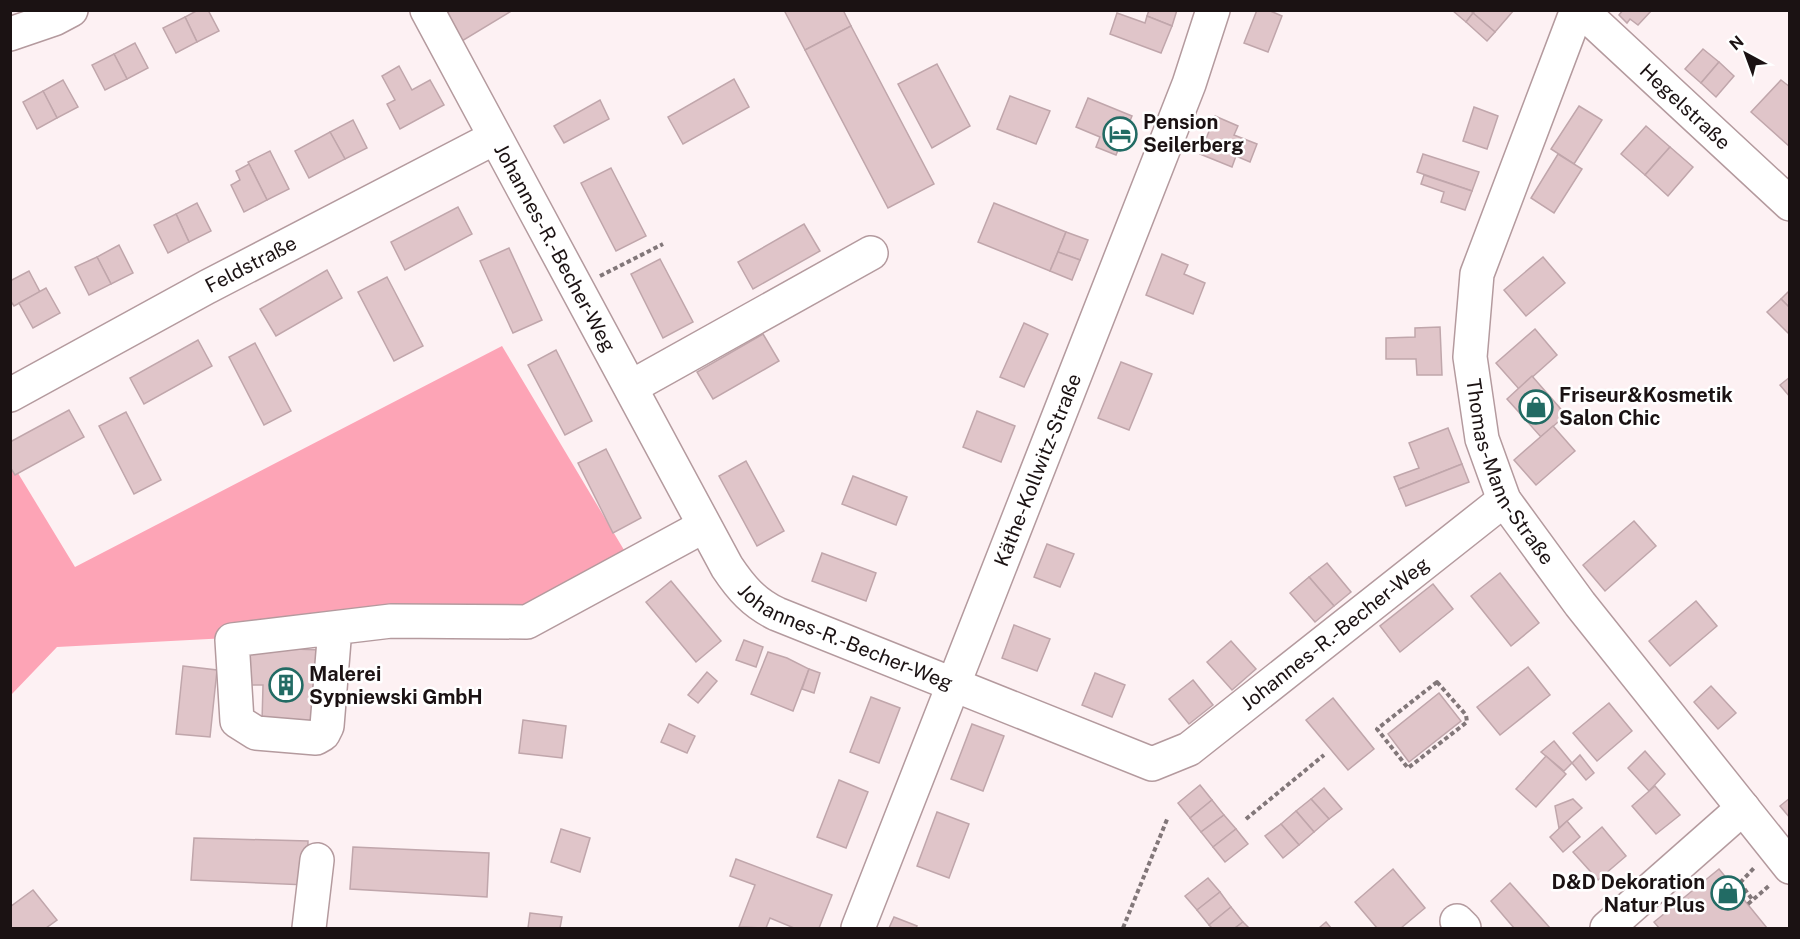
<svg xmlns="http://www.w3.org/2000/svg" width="1800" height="939" font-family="'Public Sans',sans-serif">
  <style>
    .green { fill: #fda4b6 }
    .building { fill: #e0c5c9; stroke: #c0a6ab; stroke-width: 1.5 }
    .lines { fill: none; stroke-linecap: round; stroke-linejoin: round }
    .minor-casing { stroke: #b49a9e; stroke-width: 36 }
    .path { stroke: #827779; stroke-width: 4; stroke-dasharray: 4.5 3; stroke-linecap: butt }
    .minor { stroke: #fff; stroke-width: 33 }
    .labels { text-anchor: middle; stroke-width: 5; stroke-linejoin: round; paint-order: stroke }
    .street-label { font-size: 20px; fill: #1b1213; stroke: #fff }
    .poi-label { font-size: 20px; font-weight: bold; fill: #1b1213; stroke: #fff; text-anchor: start }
  </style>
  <rect width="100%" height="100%" fill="#fdf1f3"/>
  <polygon class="green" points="502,346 633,565 527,622 57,647 11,695 10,460 75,567"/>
  <g class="building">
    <polygon points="198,10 208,10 219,31 197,42 185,17"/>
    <polygon points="451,10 513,10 462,41 446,14"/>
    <polygon points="784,10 843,10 851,26 805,50"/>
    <polygon points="1149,10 1177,10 1172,26 1147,16"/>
    <polygon points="1257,10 1268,10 1282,16 1268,52 1244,43"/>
    <polygon points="1452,10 1470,10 1473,13 1466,22"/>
    <polygon points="1476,10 1514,10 1495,32 1473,13"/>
    <polygon points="1623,10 1652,10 1638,25 1630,19 1627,23 1619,15"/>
    <polygon points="1117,13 1145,23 1147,16 1172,26 1161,53 1110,34"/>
    <polygon points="1473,13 1495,32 1487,41 1466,22"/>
    <polygon points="185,17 197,42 176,53 163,28"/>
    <polygon points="851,26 934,184 888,208 805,50"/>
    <polygon points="135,43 148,68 127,79 114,54"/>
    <polygon points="1703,49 1719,62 1701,83 1685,69"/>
    <polygon points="114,54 127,79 105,90 92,65"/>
    <polygon points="1719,62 1734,76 1716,97 1701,83"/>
    <polygon points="937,64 970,126 932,148 898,84"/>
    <polygon points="399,66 412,90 430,80 444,105 400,129 387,104 395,100 382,76"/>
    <polygon points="734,79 749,107 683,144 668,117"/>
    <polygon points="63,80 78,107 57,118 43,91"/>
    <polygon points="1781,80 1790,87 1789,146 1751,112"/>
    <polygon points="43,91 57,118 37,129 23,102"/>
    <polygon points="1010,96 1050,111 1036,144 997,129"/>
    <polygon points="1088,98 1132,116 1116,155 1096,147 1100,137 1076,127"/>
    <polygon points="600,100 609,119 564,143 554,126"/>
    <polygon points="1579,106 1602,120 1574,164 1551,149"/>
    <polygon points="1474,107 1498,116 1487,149 1463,141"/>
    <polygon points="1215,116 1238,126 1234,135 1257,144 1250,162 1236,156 1232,167 1200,154"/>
    <polygon points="353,120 367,148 345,159 330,132"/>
    <polygon points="1646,126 1670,147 1645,175 1621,154"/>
    <polygon points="330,132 345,159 309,178 295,151"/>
    <polygon points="1670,147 1693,167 1668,196 1645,175"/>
    <polygon points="270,151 289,189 267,200 248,162"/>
    <polygon points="1423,154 1479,172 1472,191 1417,172"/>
    <polygon points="1558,154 1582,169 1554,213 1531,198"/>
    <polygon points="249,164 267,200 244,212 231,185 240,180 236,171"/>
    <polygon points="611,168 646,236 616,251 581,183"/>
    <polygon points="1424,175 1472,191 1465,210 1441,202 1444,192 1421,184"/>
    <polygon points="197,203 211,231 189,242 176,214"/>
    <polygon points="994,203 1066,232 1050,271 978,242"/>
    <polygon points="458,207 472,234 405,270 391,242"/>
    <polygon points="176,214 189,242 168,253 154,225"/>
    <polygon points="804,224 820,251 753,289 738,262"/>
    <polygon points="1066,232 1088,240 1080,260 1058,252"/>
    <polygon points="119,245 133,273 111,284 97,257"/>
    <polygon points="509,248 542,320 513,333 480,261"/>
    <polygon points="1058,252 1080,260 1072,280 1050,271"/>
    <polygon points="1162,254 1188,265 1184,274 1205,283 1193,314 1146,295"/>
    <polygon points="97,257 111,284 89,295 75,267"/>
    <polygon points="1543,257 1565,283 1526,316 1504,290"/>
    <polygon points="660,259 693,322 663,338 631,274"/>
    <polygon points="327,270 342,298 276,336 260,309"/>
    <polygon points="29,271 40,292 14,306 10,300 10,281"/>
    <polygon points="387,277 423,346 394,361 358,292"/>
    <polygon points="46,288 60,313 33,328 19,303"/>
    <polygon points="1790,290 1790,308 1781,299"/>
    <polygon points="1781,299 1790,308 1790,335 1767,312"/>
    <polygon points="1024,323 1048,334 1024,387 1000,377"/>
    <polygon points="1440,327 1442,375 1417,375 1416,359 1386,359 1386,338 1415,337 1415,328"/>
    <polygon points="1535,329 1557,355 1519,389 1496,363"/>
    <polygon points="763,334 779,361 713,399 697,372"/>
    <polygon points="198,340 212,366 144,404 130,378"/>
    <polygon points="255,343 291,411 264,425 229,357"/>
    <polygon points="556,350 592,421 565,435 528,365"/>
    <polygon points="1121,362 1152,374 1129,430 1098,418"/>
    <polygon points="1532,376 1566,415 1541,437 1507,399"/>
    <polygon points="1790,377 1790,397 1780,385"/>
    <polygon points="69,410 84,437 15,475 10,467 10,442"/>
    <polygon points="977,411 1015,426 1001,462 963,447"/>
    <polygon points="126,412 161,480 134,494 99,426"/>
    <polygon points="1553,426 1575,451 1536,485 1514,460"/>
    <polygon points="1448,428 1462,464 1399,489 1394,477 1419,468 1409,443"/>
    <polygon points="606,449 641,518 613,533 578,463"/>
    <polygon points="746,461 784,531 757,546 719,476"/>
    <polygon points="1462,464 1469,482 1406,506 1399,489"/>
    <polygon points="853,476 907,497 896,525 842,504"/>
    <polygon points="1634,521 1656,546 1605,591 1583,565"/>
    <polygon points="1047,544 1074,554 1060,587 1034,577"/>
    <polygon points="822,553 876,573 866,601 812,581"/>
    <polygon points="1327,563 1351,592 1334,606 1309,577"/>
    <polygon points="1500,573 1539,623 1511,646 1471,596"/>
    <polygon points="1309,577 1334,606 1315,622 1290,593"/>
    <polygon points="671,581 721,641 696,662 646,602"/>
    <polygon points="1433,584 1453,609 1400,652 1380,626"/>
    <polygon points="1696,601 1717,626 1670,666 1649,641"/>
    <polygon points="1014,625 1050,639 1037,671 1002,658"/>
    <polygon points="744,640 763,647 756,667 736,660"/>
    <polygon points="1231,641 1256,669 1232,690 1207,662"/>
    <polygon points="242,647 321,650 318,724 262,722 263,685 240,685"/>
    <polygon points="768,652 787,658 809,669 793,711 751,694"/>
    <polygon points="183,666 217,670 210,737 176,734"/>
    <polygon points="1528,667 1550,695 1500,735 1477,707"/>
    <polygon points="809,669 820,673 814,693 802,689"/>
    <polygon points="707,672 717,681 698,703 688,695"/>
    <polygon points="1095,673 1125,685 1112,717 1082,705"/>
    <polygon points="1193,680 1213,705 1189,724 1169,699"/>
    <polygon points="1711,686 1736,713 1718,729 1694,702"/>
    <polygon points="1439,693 1461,721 1409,762 1388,734"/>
    <polygon points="871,697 900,708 879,763 850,752"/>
    <polygon points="1333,698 1374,749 1348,770 1306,720"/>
    <polygon points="1609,703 1632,731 1597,761 1573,733"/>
    <polygon points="523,720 566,726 562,758 519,753"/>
    <polygon points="669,724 695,736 687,753 661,742"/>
    <polygon points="972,724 1004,736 983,791 951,779"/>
    <polygon points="1554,741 1572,763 1564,771 1541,752"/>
    <polygon points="1645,751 1665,774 1649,791 1628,768"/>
    <polygon points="1580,755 1594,773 1586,780 1572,763"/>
    <polygon points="1546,756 1566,774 1536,807 1516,789"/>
    <polygon points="839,780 868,792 846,848 817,837"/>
    <polygon points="1200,785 1212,800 1190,818 1178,803"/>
    <polygon points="1655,786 1680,815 1656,834 1632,806"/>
    <polygon points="1324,788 1342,809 1329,819 1311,799"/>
    <polygon points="1790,798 1790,818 1780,806"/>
    <polygon points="1311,799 1329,819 1314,832 1296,811"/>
    <polygon points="1573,799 1582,808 1559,828 1555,806"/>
    <polygon points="1212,800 1224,815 1201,832 1190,818"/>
    <polygon points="1296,811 1314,832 1299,845 1281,824"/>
    <polygon points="937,812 969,824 949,878 917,866"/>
    <polygon points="1224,815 1236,829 1213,847 1201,832"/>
    <polygon points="1567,821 1580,837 1563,852 1550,837"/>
    <polygon points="1281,824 1299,845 1283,858 1265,836"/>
    <polygon points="1602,827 1626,856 1598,880 1573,852"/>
    <polygon points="561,829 590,838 580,872 551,862"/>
    <polygon points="1236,829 1248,844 1225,862 1213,847"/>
    <polygon points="194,838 308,841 307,885 191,880"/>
    <polygon points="353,847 489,853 487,897 350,889"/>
    <polygon points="736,859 832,895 819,928 794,928 770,918 766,928 739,927 755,885 730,876"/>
    <polygon points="1393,869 1425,908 1401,928 1377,928 1355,902"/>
    <polygon points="1719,869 1767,928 1659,928 1654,922"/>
    <polygon points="1208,878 1220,892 1197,910 1185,896"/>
    <polygon points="1510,883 1550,928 1514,928 1491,901"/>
    <polygon points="33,890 57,920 46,928 10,928 10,907"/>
    <polygon points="1220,892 1231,907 1209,925 1197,910"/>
    <polygon points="1231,907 1243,922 1235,928 1212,928 1209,925"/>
    <polygon points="530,913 562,917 560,928 528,928"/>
    <polygon points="894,917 917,926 916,928 889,928"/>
    <polygon points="1243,922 1249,928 1235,928"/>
    <polygon points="1326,922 1331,928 1319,928"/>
  </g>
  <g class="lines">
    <defs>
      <g id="minor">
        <path id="s1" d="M 427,10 L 727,567 C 741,588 754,603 777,614 L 1152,764 L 1189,749 L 1504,500"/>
        <path id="s2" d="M 1577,10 L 1477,274 L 1470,357 L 1482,439 L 1504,500 L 1580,604 L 1790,867"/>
        <path id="s3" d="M 1581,10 L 1790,204"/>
        <polyline points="10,34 54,19 71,10"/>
        <polyline points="631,387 871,253"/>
        <path id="s4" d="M 10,395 L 207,287 L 494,138"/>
        <polyline points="335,628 327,726 323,734 316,738 256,733 237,721 232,640 391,621 527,622 704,526"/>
        <polyline points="1457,921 1464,928"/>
        <polyline points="309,928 317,860"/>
        <path id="s5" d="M 858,928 L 1189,84 L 1213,10"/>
        <polyline points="1607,928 1743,808"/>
      </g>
    </defs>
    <use href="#minor" class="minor-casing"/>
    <g class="path">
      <polyline points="600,276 663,244"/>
      <polygon points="1437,682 1466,715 1467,722 1408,768 1377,729"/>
      <polyline points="1246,819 1324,755"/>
      <polyline points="1740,883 1752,899"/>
      <polyline points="1735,888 1755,867"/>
      <polyline points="1748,904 1770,885"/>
      <polyline points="1123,928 1168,817"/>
    </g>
    <use href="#minor" class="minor"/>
  </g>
  <defs>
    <symbol id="hotel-ring" viewBox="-11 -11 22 22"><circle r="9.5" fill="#fff" stroke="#226b64" stroke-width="1.5"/><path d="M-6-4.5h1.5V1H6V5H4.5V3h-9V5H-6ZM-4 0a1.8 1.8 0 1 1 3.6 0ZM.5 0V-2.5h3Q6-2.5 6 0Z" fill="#226b64"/></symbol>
    <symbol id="shop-ring" viewBox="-11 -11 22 22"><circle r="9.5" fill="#fff" stroke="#226b64" stroke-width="1.5"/><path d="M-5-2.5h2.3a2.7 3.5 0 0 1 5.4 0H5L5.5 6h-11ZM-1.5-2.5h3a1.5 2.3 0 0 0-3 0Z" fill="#226b64"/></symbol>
    <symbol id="building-ring" viewBox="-11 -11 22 22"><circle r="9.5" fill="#fff" stroke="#226b64" stroke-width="1.5"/><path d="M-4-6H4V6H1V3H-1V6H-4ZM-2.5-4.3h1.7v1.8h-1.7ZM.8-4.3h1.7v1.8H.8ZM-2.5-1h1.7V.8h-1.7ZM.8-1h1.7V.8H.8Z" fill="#226b64"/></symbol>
  </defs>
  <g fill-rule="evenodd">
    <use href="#hotel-ring" x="1101" y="115" width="38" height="38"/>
    <use href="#shop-ring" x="1517" y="388" width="38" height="38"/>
    <use href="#building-ring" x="267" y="666" width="38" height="38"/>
    <use href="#shop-ring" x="1709" y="874" width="38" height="38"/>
  </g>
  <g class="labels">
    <g class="street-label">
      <text dy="7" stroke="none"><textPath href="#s3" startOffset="142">Hegelstraße</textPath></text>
      <text dy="7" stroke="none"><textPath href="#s1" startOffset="270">Johannes-R.-Becher-Weg</textPath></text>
      <text dy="7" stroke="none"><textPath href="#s4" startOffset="274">Feldstraße</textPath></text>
      <text dy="7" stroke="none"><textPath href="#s5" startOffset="492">Käthe-Kollwitz-Straße</textPath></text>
      <text dy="7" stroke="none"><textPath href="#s2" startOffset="489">Thomas-Mann-Straße</textPath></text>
      <text dy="7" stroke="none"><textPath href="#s1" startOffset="774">Johannes-R.-Becher-Weg</textPath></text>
      <text dy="7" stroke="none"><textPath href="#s1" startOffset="1332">Johannes-R.-Becher-Weg</textPath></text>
    </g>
    <g class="poi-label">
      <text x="1143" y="129">Pension<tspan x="1143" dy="23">Seilerberg</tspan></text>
      <text x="1559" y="402">Friseur&amp;Kosmetik<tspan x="1559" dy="23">Salon Chic</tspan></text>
      <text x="309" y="681">Malerei<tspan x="309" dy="23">Sypniewski GmbH</tspan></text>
      <text x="1705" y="889" text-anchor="end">D&amp;D Dekoration<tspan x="1705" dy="23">Natur Plus</tspan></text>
    </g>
  </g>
  <rect width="1800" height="939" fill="none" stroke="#1b1213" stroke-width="24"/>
  <g transform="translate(1746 54) rotate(319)" stroke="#ffffff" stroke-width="4.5" paint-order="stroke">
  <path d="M0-4.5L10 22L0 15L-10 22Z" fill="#1b1213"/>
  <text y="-9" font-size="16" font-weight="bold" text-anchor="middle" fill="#1b1213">N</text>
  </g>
</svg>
